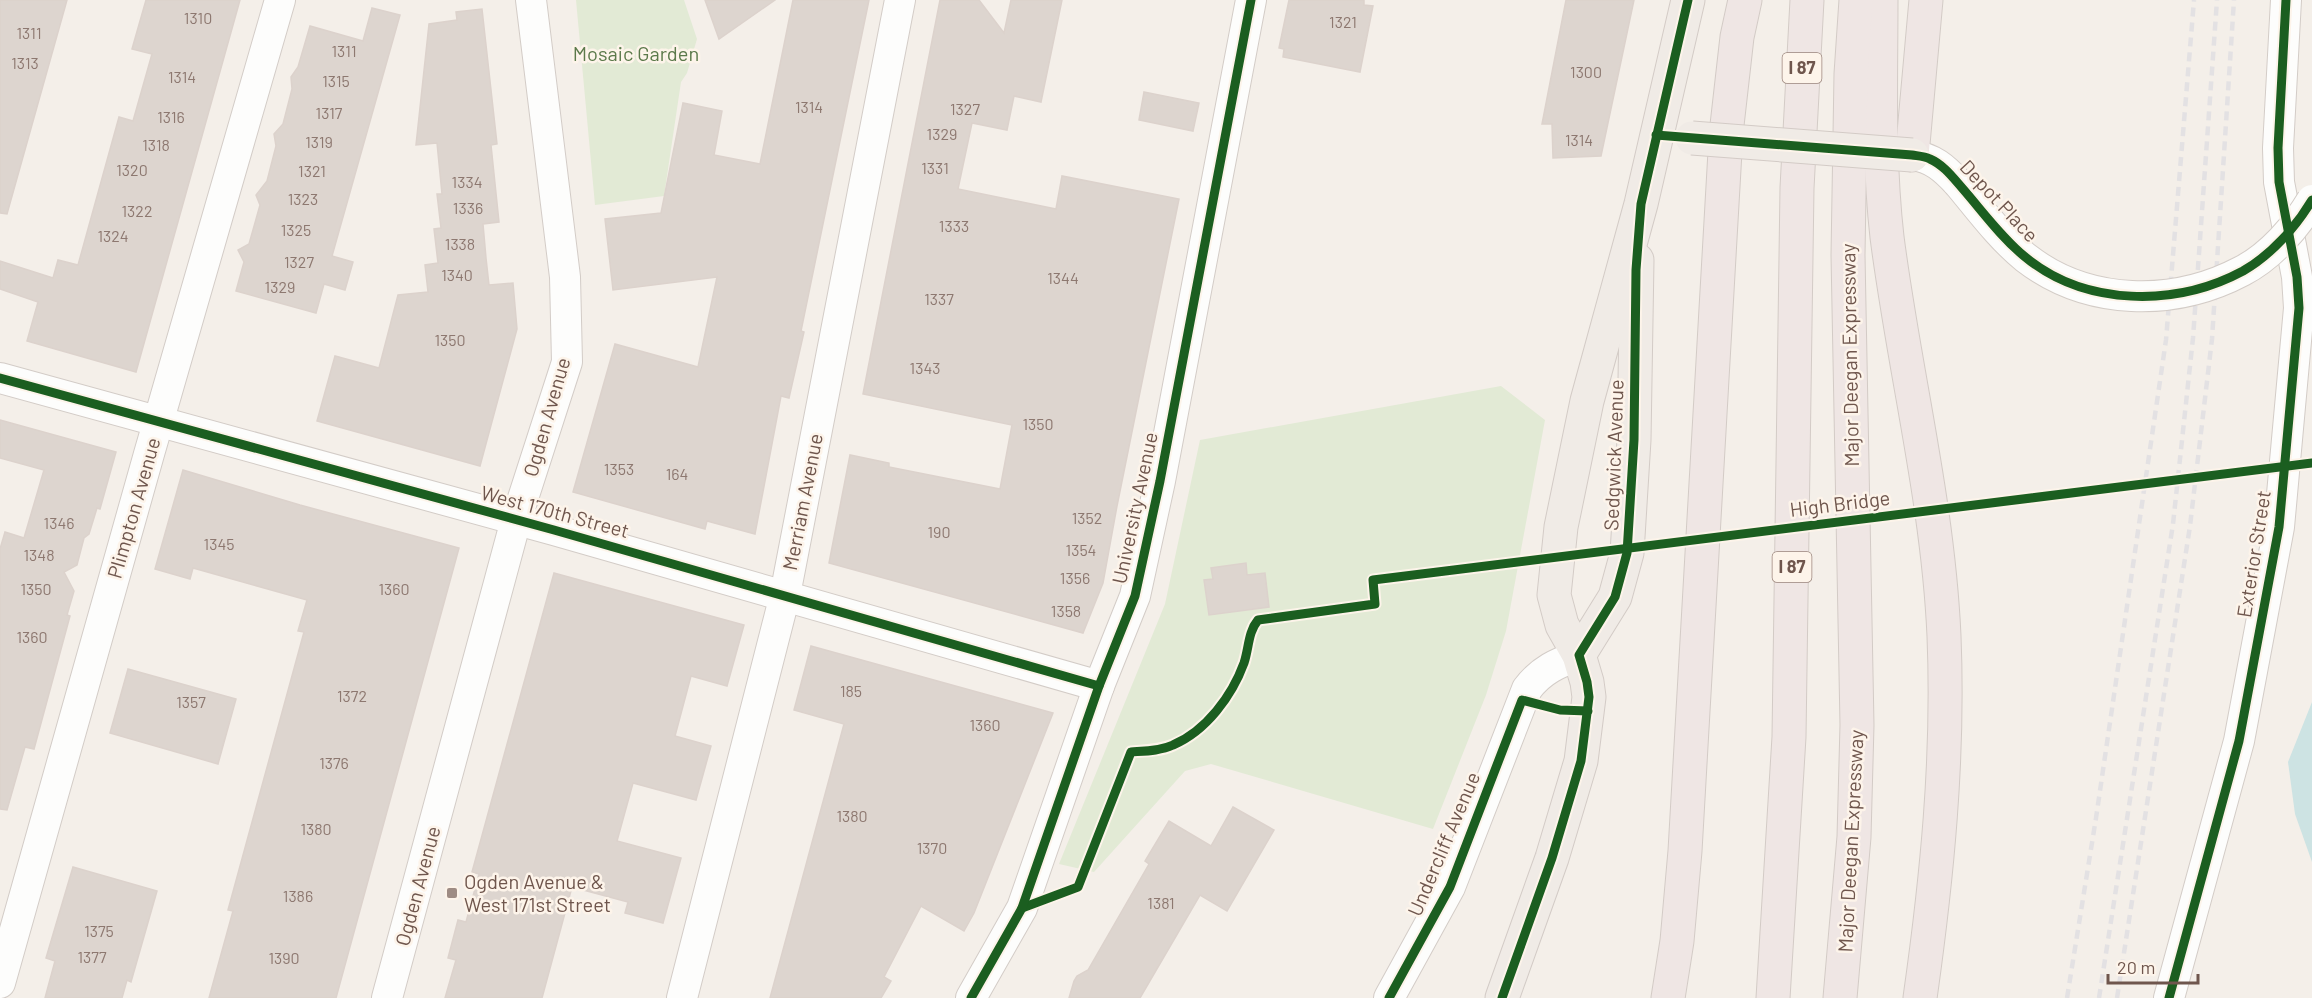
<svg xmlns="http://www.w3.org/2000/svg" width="2312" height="998" font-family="Barlow,sans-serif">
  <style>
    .green { fill: #e2ead5 }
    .water { fill: #cde3e3 }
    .building { fill: #ddd5cf; stroke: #dcd2cc; stroke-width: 1.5 }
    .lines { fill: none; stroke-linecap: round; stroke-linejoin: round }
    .minor-casing { stroke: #d3ccc7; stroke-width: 32 }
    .major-casing { stroke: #d3cbc6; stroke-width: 35 }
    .highway-casing { stroke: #d3cbc6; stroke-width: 35 }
    .minor { stroke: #fdfdfc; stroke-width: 30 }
    .major { stroke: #f0ebe6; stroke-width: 33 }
    .highway { stroke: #efe6e4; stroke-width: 33 }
    .rail { stroke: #e3e1e3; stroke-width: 4.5; stroke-dasharray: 9 6; stroke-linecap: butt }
    .minor-bridge-casing { stroke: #d3ccc7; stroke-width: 32; stroke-linecap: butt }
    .major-bridge-casing { stroke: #d3cbc6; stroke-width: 35; stroke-linecap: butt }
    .minor-bridge { stroke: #fdfdfc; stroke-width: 30 }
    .major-bridge { stroke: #f0ebe6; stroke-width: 33 }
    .cycleway-casing { stroke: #fdf4ea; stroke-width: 13 }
    .cycleway { stroke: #1b5e20; stroke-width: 9 }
    .poi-dot { fill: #9e8c84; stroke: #fdf4ea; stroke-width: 2 }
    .labels { text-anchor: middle; stroke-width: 5; stroke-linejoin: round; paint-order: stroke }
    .number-label { font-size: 16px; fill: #8d7870 }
    .shield { fill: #fdf4ea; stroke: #9a857c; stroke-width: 1.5 }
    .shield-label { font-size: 18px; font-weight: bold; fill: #6f564d }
    .park-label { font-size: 20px; fill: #5b794a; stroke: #fdf4ea }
    .street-label { font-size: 20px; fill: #6f564d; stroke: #fdf4ea }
    .poi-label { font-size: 20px; fill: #6f564d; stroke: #fdf4ea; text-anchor: start }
  </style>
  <rect width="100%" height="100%" fill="#f4efe9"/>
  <g class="green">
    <polygon points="576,0 684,0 697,39 687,73 681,82 664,196 595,205"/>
    <polygon points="1501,386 1545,420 1506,631 1486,695 1433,829 1211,764 1185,771 1094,872 1059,864 1165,604 1200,440"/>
  </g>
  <polygon class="water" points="2312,702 2312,862 2295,814 2288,762"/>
  <g class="building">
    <polygon points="0,0 67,0 7,214 0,213"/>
    <polygon points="146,0 240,0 136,372 27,341 38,302 0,289 0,261 53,278 58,260 78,265 119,117 133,121 152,54 132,49"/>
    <polygon points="705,0 775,0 719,39"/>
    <polygon points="793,0 869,0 801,331 804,332 789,398 781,396 755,534 707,521 705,529 573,492 615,344 698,367 717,277 613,290 605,219 661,213 683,103 722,111 714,155 760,164"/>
    <polygon points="940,0 979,0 1004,33 1011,0 1062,0 1041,102 1014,96 1007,130 972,123 958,189 1056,209 1062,176 1179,199 1117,506 1103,583 1083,633 829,563 850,455 889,463 889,467 1000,489 1012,425 863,394"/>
    <polygon points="1289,0 1364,0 1364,5 1373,6 1360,72 1283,57 1284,49 1279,48"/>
    <polygon points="1566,0 1634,0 1601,156 1553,158 1552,124 1542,124"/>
    <polygon points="372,8 400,15 332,256 353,262 345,290 324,284 316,313 236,291 244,262 238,250 249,244 260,205 256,195 267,181 276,146 274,134 283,124 292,89 291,77 298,67 310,26 363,41"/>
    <polygon points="482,9 497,144 491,145 499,222 483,224 486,258 489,285 513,283 517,329 480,466 317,421 335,356 379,368 398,295 428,292 425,265 438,263 434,229 441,228 437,194 442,194 437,143 416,145 429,24 457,20 456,12"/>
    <polygon points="1144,92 1199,103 1193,131 1139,120"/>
    <polygon points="0,420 116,452 100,509 97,508 89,534 84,538 77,565 64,572 74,591 67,615 70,616 34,749 25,747 7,810 0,809 0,549 5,532 24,538 44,470 0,458"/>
    <polygon points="183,470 300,505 459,548 336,998 209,998 233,911 228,910 304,632 298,631 307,600 193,568 190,579 155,569"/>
    <polygon points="1246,563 1247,575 1265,573 1269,607 1209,615 1204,580 1213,579 1211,568"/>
    <polygon points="554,573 744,625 727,686 691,676 675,736 711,746 696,800 633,783 617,841 681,858 663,923 625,913 628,902 572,887 542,998 445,998 456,960 448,958 458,920 466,922 479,874 472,872"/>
    <polygon points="811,646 1053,713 974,913 964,931 921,906 884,977 891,981 881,998 770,998 844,724 794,710"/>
    <polygon points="128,669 236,699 218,764 110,733"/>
    <polygon points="1233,807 1274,830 1227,911 1200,895 1140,998 1069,998 1074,981 1077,976 1088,970 1149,864 1145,861 1169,821 1211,846"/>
    <polygon points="73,867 157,891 131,982 127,980 122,998 45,998 55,961 46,958"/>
  </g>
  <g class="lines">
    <defs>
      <g id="minor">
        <path d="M 1912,155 C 1933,158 1944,168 1958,183"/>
        <polyline points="0,378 554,530 1099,686"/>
        <polyline points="0,983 149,454 280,0"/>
        <polyline points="387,998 516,520 567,362 565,277 531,0"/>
        <polyline points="682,998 785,595 900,0"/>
        <polyline points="971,998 1022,908 1099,686 1135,596 1160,481 1251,0"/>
        <path d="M 1389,998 L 1450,887 L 1527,689 C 1541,670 1558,663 1579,655"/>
        <polyline points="2169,998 2239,741 2279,527 2299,308 2297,277 2279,182 2278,148 2286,0"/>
      </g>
      <g id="major">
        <polyline points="1579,655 1615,597 1627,553 1634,440 1637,260"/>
        <polyline points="1502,998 1552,858 1581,761 1589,697 1587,682 1579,655 1562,625 1554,595 1561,527 1587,401 1641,204 1688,0"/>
      </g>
      <g id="highway">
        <path d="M 1881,0 C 1881,79 1878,158 1887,237 C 1904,370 1938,501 1944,636 C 1949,758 1937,878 1920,998"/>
        <polyline points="1912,155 1926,0"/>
        <polyline points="1668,998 1677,941 1685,851 1726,134 1737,37 1745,0"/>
        <polyline points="1773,998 1789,737 1797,188 1807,0"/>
        <polyline points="1840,998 1854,837 1857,725 1848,255 1851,74 1856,0"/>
      </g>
    </defs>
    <use href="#minor" class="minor-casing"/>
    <use href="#major" class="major-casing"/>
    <use href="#highway" class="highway-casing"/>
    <use href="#minor" class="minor"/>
    <use href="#major" class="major"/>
    <use href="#highway" class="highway"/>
    <g class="rail">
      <polyline points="2067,998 2096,818 2166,340 2194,0"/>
      <polyline points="2099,998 2173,524 2193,338 2217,0"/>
      <polyline points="2117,998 2190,526 2212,339 2234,0"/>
    </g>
    <defs>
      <path id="minor-bridge" d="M 1958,183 C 1979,208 2000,237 2026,258 C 2088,306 2174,307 2242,271 C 2271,256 2296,227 2312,200"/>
      <polyline id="major-bridge" points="1692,138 1912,155"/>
    </defs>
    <use href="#minor-bridge" class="minor-bridge-casing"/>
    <use href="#major-bridge" class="major-bridge-casing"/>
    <use href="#minor-bridge" class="minor-bridge"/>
    <use href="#major-bridge" class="major-bridge"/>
    <defs>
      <g id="cycleway">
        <path d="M 1656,135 L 1912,155 C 1918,156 1924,156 1930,159 C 1944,165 1954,179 1963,189 C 1983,212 2001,237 2024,256 C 2085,307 2176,307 2243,271 C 2271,255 2296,227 2312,200"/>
        <polyline points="0,378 554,530 1099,686"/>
        <path d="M 1022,908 L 1078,887 L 1131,752 C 1145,751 1160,751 1173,745 C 1206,731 1232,696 1244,663 C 1249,648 1248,632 1258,620 L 1375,604 L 1373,580 L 2312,463"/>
        <polyline points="971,998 1022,908 1099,686 1135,596 1160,481 1251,0"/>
        <polyline points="1389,998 1450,887 1522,700 1560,710 1588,711"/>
        <polyline points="1502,998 1552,858 1581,761 1589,697 1587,682 1579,655 1615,597 1627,553 1634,440 1636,270 1641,204 1688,0"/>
        <polyline points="2169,998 2239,741 2279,527 2299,308 2297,277 2279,182 2278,148 2286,0"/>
      </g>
    </defs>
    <use href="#cycleway" class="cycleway-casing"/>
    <use href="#cycleway" class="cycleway"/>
  </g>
  <rect class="poi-dot" x="446" y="887" width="12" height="12" rx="3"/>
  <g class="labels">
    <g class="number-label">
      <text x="198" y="24">1310</text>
      <text x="1343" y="28">1321</text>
      <text x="29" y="39">1311</text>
      <text x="344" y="57">1311</text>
      <text x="25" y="69">1313</text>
      <text x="1586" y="78">1300</text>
      <text x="182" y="83">1314</text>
      <text x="336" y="87">1315</text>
      <text x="809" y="113">1314</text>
      <text x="965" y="115">1327</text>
      <text x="329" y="119">1317</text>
      <text x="171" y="123">1316</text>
      <text x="942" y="140">1329</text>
      <text x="1579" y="146">1314</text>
      <text x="319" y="148">1319</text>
      <text x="156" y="151">1318</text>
      <text x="935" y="174">1331</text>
      <text x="132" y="176">1320</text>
      <text x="312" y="177">1321</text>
      <text x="467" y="188">1334</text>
      <text x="303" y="205">1323</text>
      <text x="468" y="214">1336</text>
      <text x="137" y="217">1322</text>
      <text x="954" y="232">1333</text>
      <text x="296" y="236">1325</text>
      <text x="113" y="242">1324</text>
      <text x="460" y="250">1338</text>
      <text x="299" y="268">1327</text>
      <text x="457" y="281">1340</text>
      <text x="1063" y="284">1344</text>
      <text x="280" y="293">1329</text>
      <text x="939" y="305">1337</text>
      <text x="450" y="346">1350</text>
      <text x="925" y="374">1343</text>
      <text x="1038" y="430">1350</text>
      <text x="619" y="475">1353</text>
      <text x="677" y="480">164</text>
      <text x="1087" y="524">1352</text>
      <text x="59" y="529">1346</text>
      <text x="939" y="538">190</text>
      <text x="219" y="550">1345</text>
      <text x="1081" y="556">1354</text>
      <text x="39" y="561">1348</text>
      <text x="1075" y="584">1356</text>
      <text x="36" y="595">1350</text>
      <text x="394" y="595">1360</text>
      <text x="1066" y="617">1358</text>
      <text x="32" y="643">1360</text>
      <text x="851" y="697">185</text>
      <text x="352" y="702">1372</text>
      <text x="191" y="708">1357</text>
      <text x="985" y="731">1360</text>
      <text x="334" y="769">1376</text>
      <text x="852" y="822">1380</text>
      <text x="316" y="835">1380</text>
      <text x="932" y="854">1370</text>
      <text x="298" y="902">1386</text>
      <text x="1161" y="909">1381</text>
      <text x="99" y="937">1375</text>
      <text x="92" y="963">1377</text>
      <text x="284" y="964">1390</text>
    </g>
    <g class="shield">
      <rect x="1782.5" y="53" width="39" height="30" rx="4.5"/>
      <rect x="1772.5" y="552" width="39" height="30" rx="4.5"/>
    </g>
    <g class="shield-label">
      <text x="1802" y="74">I 87</text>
      <text x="1792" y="573">I 87</text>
    </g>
    <g class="park-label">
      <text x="636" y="61">Mosaic Garden</text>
    </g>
    <g class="street-label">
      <text transform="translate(1999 201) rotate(47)" y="7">Depot Place</text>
      <text transform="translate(1850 355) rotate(-91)" y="7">Major Deegan Expressway</text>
      <text transform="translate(547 417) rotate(-74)" y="7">Ogden Avenue</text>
      <text transform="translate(1614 455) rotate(-88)" y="7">Sedgwick Avenue</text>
      <text transform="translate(803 502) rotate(-79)" y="7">Merriam Avenue</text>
      <text transform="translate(1840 504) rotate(-7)" y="7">High Bridge</text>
      <text transform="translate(134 508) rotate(-74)" y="7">Plimpton Avenue</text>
      <text transform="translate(1135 508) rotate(-78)" y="7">University Avenue</text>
      <text transform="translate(555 512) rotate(15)" y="7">West 170th Street</text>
      <text transform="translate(2254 554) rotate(-81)" y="7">Exterior Street</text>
      <text transform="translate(1851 841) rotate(-87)" y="7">Major Deegan Expressway</text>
      <text transform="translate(1444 844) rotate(-67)" y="7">Undercliff Avenue</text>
      <text transform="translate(418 886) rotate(-75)" y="7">Ogden Avenue</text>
    </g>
    <g class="poi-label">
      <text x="464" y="889">Ogden Avenue &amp;<tspan x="464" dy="23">West 171st Street</tspan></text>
    </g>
  </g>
  <path d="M2108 974v9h90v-9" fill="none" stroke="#6f564d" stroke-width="3"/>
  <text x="2117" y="974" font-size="18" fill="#6f564d" stroke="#fdf4ea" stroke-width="4.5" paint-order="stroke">20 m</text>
</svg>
